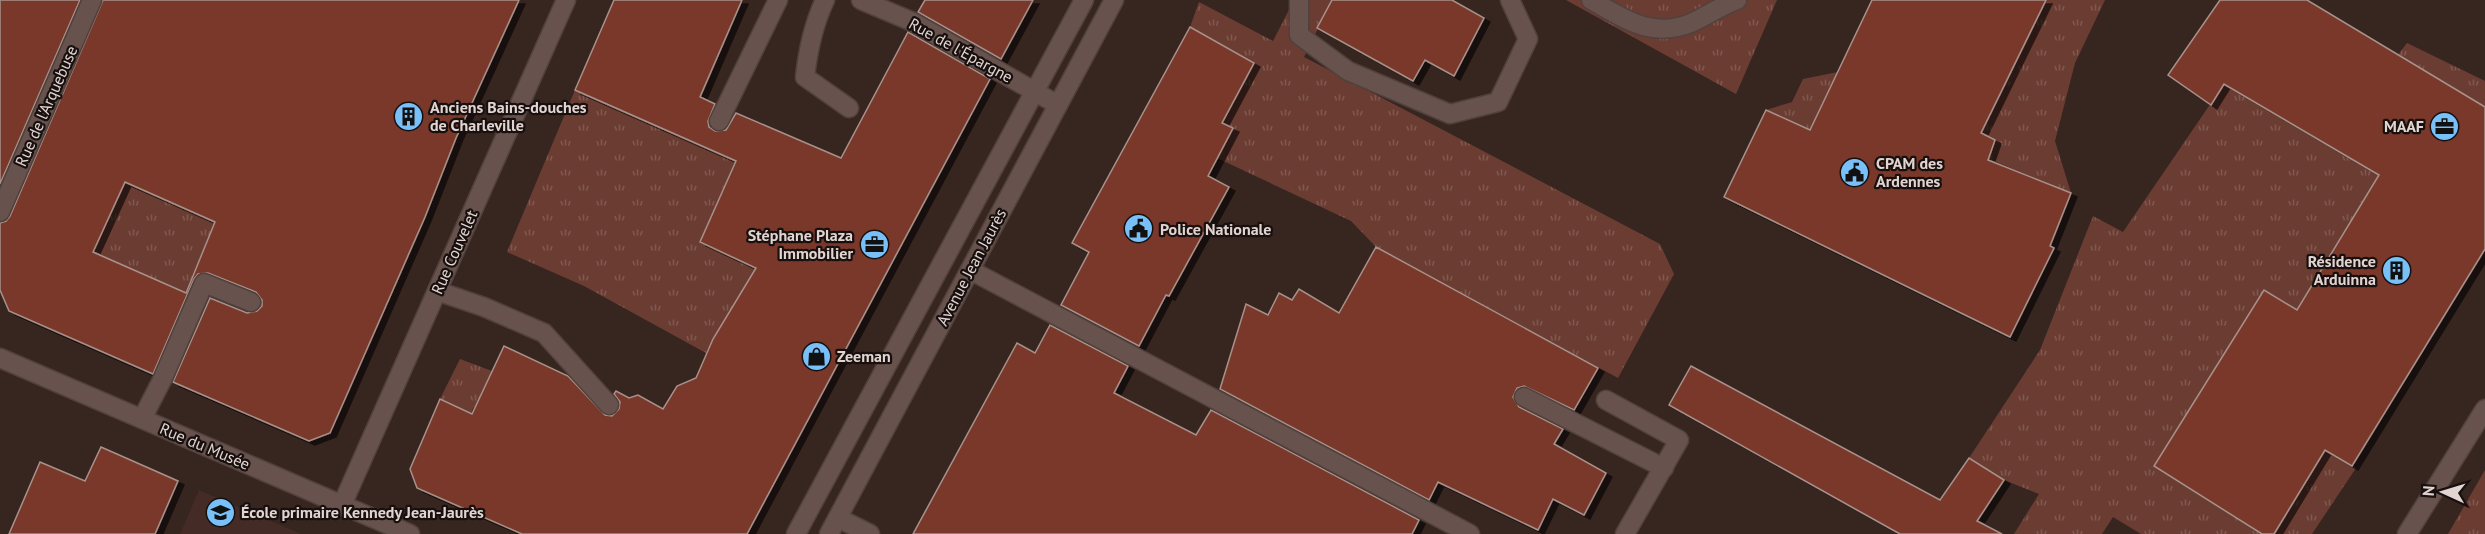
<svg xmlns="http://www.w3.org/2000/svg" width="2485" height="534" font-family="'PT Sans',sans-serif">
  <style>
    .built { fill: #442b26 }
    .grass { fill: url(#grass-tufts) }
    .building { fill: #79392a; stroke: #a8918b; stroke-width: 1.5; fill-rule: evenodd; filter: url(#shadow) }
    .lines { fill: none; stroke-linecap: round; stroke-linejoin: round }
    .lane-casing { stroke: #51413d; stroke-width: 21 }
    .street-casing { stroke: #51413d; stroke-width: 21 }
    .secondary-casing { stroke: #51413d; stroke-width: 21 }
    .lane { stroke: #67524d; stroke-width: 18 }
    .street { stroke: #67524d; stroke-width: 18 }
    .secondary { stroke: #67524d; stroke-width: 18 }
    .labels { text-anchor: middle; stroke-width: 4.5; stroke-linejoin: round; paint-order: stroke }
    .street-label { font-size: 16px; fill: #e1d4d1; stroke: #18100e }
    .poi-label { font-size: 16px; font-weight: bold; fill: #e1d4d1; stroke: #18100e; text-anchor: start }
  </style>
  <defs>
    <pattern id="grass-tufts" width="24" height="20" patternUnits="userSpaceOnUse" patternTransform="scale(1.5)"><rect width="24" height="20" fill="#6b3d32"/><path d="M3 7l-1-3M5 7V3M7 7l1-3M15 17l-1-3M17 17v-4M19 17l1-3" fill="none" stroke="#80584f"/></pattern>
    <filter id="shadow"><feDropShadow dx="6" dy="4" stdDeviation="0" flood-color="#0009"/></filter>
  </defs>
  <rect width="100%" height="100%" fill="#372520"/>
  <polygon class="built" points="199,490 301,534 180,534"/>
  <g class="grass">
    <polygon points="1299,0 1332,0 1304,57 1660,244 1674,274 1618,378 1376,247 1351,221 1217,158 1232,128 1222,123 1254,63 1190,27 1199,2 1273,41 1292,4"/>
    <polygon points="1566,0 1777,0 1736,94"/>
    <polygon points="2046,0 2105,0 2075,63 2055,141 2071,193 1982,156 1995,140 1981,133"/>
    <polygon points="2407,43 2485,81 2485,107 2398,55"/>
    <polygon points="1838,72 1821,135 1766,110 1792,102 1803,79"/>
    <polygon points="2224,84 2379,175 2297,310 2264,290 2262,534 2141,534 2113,517 2102,534 2014,534 2039,494 2004,480 1969,458 2040,350 2093,216 2123,232"/>
    <polygon points="575,90 682,137 739,153 700,242 756,268 747,283 719,348 710,345 706,353 584,286 507,252"/>
    <polygon points="87,165 215,222 185,293 93,252"/>
    <polygon points="460,359 492,371 480,405 473,408 471,414 440,399"/>
    <polygon points="2325,450 2356,468 2312,534 2274,534"/>
    <polygon points="2485,470 2485,534 2448,534"/>
  </g>
  <g class="building">
    <polygon points="0,0 80,0 0,184"/>
    <path d="M 103,0 L 519,0 L 456,138 L 425,217 L 330,433 L 309,441 L 173,382 L 210,298 L 247,313 L 257,311 L 262,306 L 262,300 L 256,292 L 208,273 L 198,274 L 194,279 L 153,374 L 9,311 L 0,290 L 0,223 L 6,221 L 10,216 ZM 125,182 L 215,222 L 186,293 L 93,252 Z"/>
    <polygon points="614,0 742,0 700,97 715,104 708,121 709,127 715,131 726,130 736,113 841,158 908,32 990,79 747,534 522,534 417,488 410,469 440,399 472,414 504,346 568,376 605,415 612,416 619,409 620,402 614,394 616,391 629,398 638,395 663,409 677,386 696,378 713,339 756,268 700,242 736,161 575,90"/>
    <polygon points="925,0 1033,0 1001,59 918,12"/>
    <polygon points="1332,0 1452,0 1484,18 1454,76 1425,60 1413,81 1317,28"/>
    <polygon points="1872,0 2046,0 1981,133 1995,140 1988,160 2071,193 2050,246 2054,248 2010,337 1724,197 1766,110 1810,130"/>
    <polygon points="2220,0 2307,0 2485,107 2485,249 2352,466 2325,450 2274,534 2262,534 2154,466 2264,290 2297,310 2379,175 2224,84 2211,105 2168,75"/>
    <polygon points="1190,27 1254,63 1222,123 1233,128 1208,176 1229,187 1169,296 1166,295 1139,346 1061,305 1089,252 1072,243"/>
    <polygon points="1376,247 1598,368 1574,410 1524,386 1517,388 1513,397 1519,407 1563,429 1554,444 1606,473 1584,515 1553,499 1538,530 1438,482 1429,500 1220,389 1246,304 1268,315 1279,293 1292,300 1299,289 1339,313"/>
    <polygon points="1050,325 1128,366 1114,393 1196,435 1211,410 1419,520 1412,534 913,534 1017,343 1035,353"/>
    <polygon points="1691,366 1940,500 1969,458 2004,480 1977,521 2002,534 1900,534 1669,405"/>
    <polygon points="101,447 178,481 155,534 9,534 40,462 85,481"/>
  </g>
  <g class="lines">
    <defs>
      <g id="lane">
        <path d="M 825,0 C 813,25 808,50 805,77 L 849,108"/>
        <polyline points="1299,0 1299,35 1348,71 1450,114 1498,102 1528,39 1510,0"/>
        <path d="M 1591,0 C 1625,19 1651,39 1691,23 C 1707,16 1720,6 1737,0"/>
        <polyline points="719,121 778,0"/>
        <polyline points="970,270 1470,534"/>
        <polyline points="437,291 484,307 544,333 609,405"/>
        <polyline points="1524,397 1664,468"/>
        <polyline points="1606,400 1679,440 1625,534"/>
        <polyline points="142,419 163,378 204,283 251,302"/>
        <polyline points="838,518 870,534"/>
        <polyline points="796,534 1084,0"/>
      </g>
      <g id="street">
        <polyline points="861,0 913,22 1058,105"/>
        <polyline points="0,212 92,0"/>
        <polyline points="0,358 410,534"/>
        <polyline points="342,505 566,0"/>
        <polyline points="2407,534 2485,409"/>
      </g>
      <polyline id="secondary" points="829,534 1114,0"/>
    </defs>
    <use href="#lane" class="lane-casing"/>
    <use href="#street" class="street-casing"/>
    <use href="#secondary" class="secondary-casing"/>
    <use href="#lane" class="lane"/>
    <use href="#street" class="street"/>
    <use href="#secondary" class="secondary"/>
  </g>
  <defs>
    <symbol id="building-disc" viewBox="-11 -11 22 22"><circle r="9.5" fill="#79bff8" stroke="#18100e"/><path d="M-4-6H4V6H1V3H-1V6H-4ZM-2.5-4.3h1.7v1.8h-1.7ZM.8-4.3h1.7v1.8H.8ZM-2.5-1h1.7V.8h-1.7ZM.8-1h1.7V.8H.8Z" fill="#111"/></symbol>
    <symbol id="office-disc" viewBox="-11 -11 22 22"><circle r="9.5" fill="#79bff8" stroke="#18100e"/><path d="M-6-3h4V-5.5h4V-3h4V5H-6ZM-1-4.5V-3h2v-1.5ZM-6 0V1H6V0Z" fill="#111"/></symbol>
    <symbol id="civic-disc" viewBox="-11 -11 22 22"><circle r="9.5" fill="#79bff8" stroke="#18100e"/><path d="M-.6-6.5H3V-4.5H.6V-3L4-1V1h2V6H-6V1h2V-1L-.6-3ZM-1.2 2.5V6h2.4V2.5Z" fill="#111"/></symbol>
    <symbol id="shop-disc" viewBox="-11 -11 22 22"><circle r="9.5" fill="#79bff8" stroke="#18100e"/><path d="M-5-2.5h2.3a2.7 3.5 0 0 1 5.4 0H5L5.5 6h-11ZM-1.5-2.5h3a1.5 2.3 0 0 0-3 0Z" fill="#111"/></symbol>
    <symbol id="school-disc" viewBox="-11 -11 22 22"><circle r="9.5" fill="#79bff8" stroke="#18100e"/><path d="M0-5L7-2L0 1L-7-2ZM-4 1L0 2.5L4 1V4Q0 6-4 4Z" fill="#111"/></symbol>
  </defs>
  <g fill-rule="evenodd">
    <use href="#building-disc" x="392" y="100" width="33" height="33"/>
    <use href="#office-disc" x="2428" y="110" width="33" height="33"/>
    <use href="#civic-disc" x="1838" y="156" width="33" height="33"/>
    <use href="#civic-disc" x="1122" y="212" width="33" height="33"/>
    <use href="#office-disc" x="858" y="228" width="33" height="33"/>
    <use href="#building-disc" x="2380" y="254" width="33" height="33"/>
    <use href="#shop-disc" x="800" y="340" width="33" height="33"/>
    <use href="#school-disc" x="204" y="496" width="33" height="33"/>
  </g>
  <g class="labels">
    <g class="street-label">
      <text transform="translate(961 50) rotate(29)" y="6">Rue de l'Épargne</text>
      <text transform="translate(46 106) rotate(-66)" y="6">Rue de l'Arquebuse</text>
      <text transform="translate(454 252) rotate(-66)" y="6">Rue Couvelet</text>
      <text transform="translate(971 267) rotate(-62)" y="6">Avenue Jean Jaurès</text>
      <text transform="translate(205 446) rotate(23)" y="6">Rue du Musée</text>
    </g>
    <g class="poi-label">
      <text x="430" y="113">Anciens Bains-douches<tspan x="430" dy="18">de Charleville</tspan></text>
      <text x="2424" y="132" text-anchor="end">MAAF</text>
      <text x="1876" y="169">CPAM des<tspan x="1876" dy="18">Ardennes</tspan></text>
      <text x="1160" y="235">Police Nationale</text>
      <text x="853" y="241" text-anchor="end">Stéphane Plaza<tspan x="853" dy="18">Immobilier</tspan></text>
      <text x="2376" y="267" text-anchor="end">Résidence<tspan x="2376" dy="18">Arduinna</tspan></text>
      <text x="837" y="362">Zeeman</text>
      <text x="241" y="518">École primaire Kennedy Jean-Jaurès</text>
    </g>
  </g>
  <g transform="translate(2443 492) rotate(274)" stroke="#18100e" stroke-width="4.5" paint-order="stroke">
  <path d="M0-4.5L10 22L0 15L-10 22Z" fill="#e1d4d1"/>
  <text y="-9" font-size="16" font-weight="bold" text-anchor="middle" fill="#e1d4d1">N</text>
  </g>
</svg>
